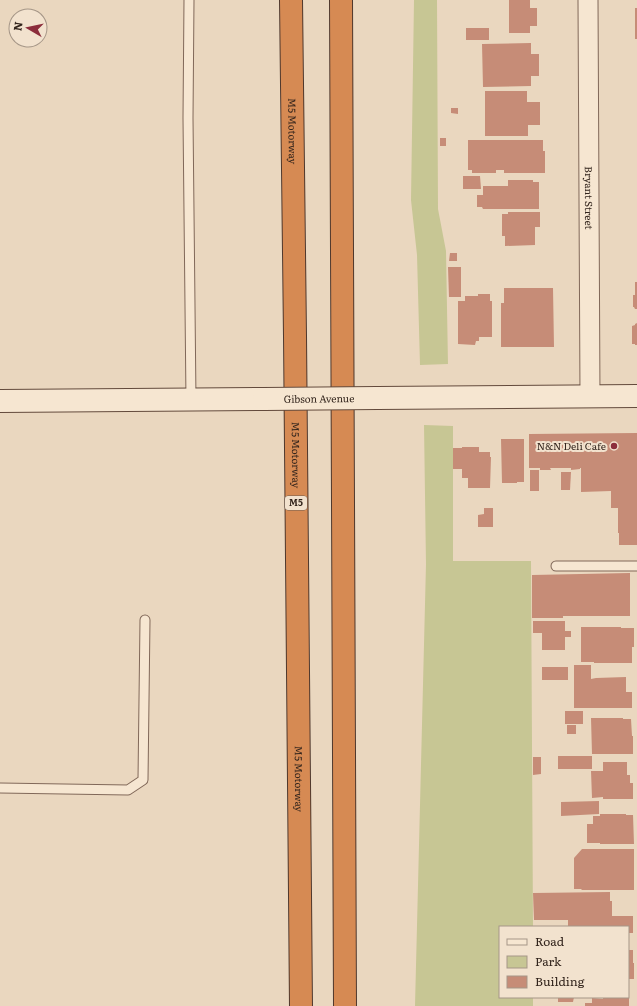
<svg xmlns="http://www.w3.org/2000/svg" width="637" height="1006" font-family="Literata,serif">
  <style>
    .green { fill: #c7c694 }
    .building { fill: #c68c77 }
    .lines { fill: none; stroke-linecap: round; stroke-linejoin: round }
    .service-casing { stroke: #816859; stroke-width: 11 }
    .minor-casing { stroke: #816859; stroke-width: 21 }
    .secondary-casing { stroke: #634a3c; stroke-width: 24 }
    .motorway-casing { stroke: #4f382d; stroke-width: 24 }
    .service { stroke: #f6e6d1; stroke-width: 9 }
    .minor { stroke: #f6e6d1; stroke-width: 19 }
    .secondary { stroke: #f6e6d1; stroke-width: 22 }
    .motorway { stroke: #d68a53; stroke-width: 22 }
    .secondary-bridge-casing { stroke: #634a3c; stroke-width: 24; stroke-linecap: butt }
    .secondary-bridge { stroke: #f6e6d1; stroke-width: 22 }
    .poi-dot { fill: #8c2d3b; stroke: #f2e2ce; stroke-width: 1.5 }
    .labels { text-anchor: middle; stroke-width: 4; stroke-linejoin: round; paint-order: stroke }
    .shield { fill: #f2e2ce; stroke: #6c5d51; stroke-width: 1 }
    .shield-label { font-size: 9px; font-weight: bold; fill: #32241c }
    .street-label { font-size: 10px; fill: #32241c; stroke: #f2e2ce }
    .poi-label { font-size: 10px; fill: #32241c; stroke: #f2e2ce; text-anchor: end }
  </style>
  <rect width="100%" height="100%" fill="#ead7bf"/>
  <g class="green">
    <polygon points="414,0 437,0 438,209 446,251 448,364 420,365 417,255 411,200"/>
    <polygon points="424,425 453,426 453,561 531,561 533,927 500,927 500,997 533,997 533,1006 415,1006 426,564"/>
  </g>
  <g class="building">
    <polygon points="509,0 530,0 530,8 537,8 537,26 530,26 530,33 509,33"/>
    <rect x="635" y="8" width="2" height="31"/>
    <rect x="466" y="28" width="23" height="12"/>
    <polygon points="531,43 531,54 539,54 539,76 531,76 531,86 483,87 482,44"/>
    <polygon points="485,91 527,91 527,102 540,102 540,125 528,125 528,136 485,136"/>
    <polygon points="451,108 458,108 458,114 451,113"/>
    <rect x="440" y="138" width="6" height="8"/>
    <polygon points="468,140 543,140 543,151 545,151 545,173 504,173 504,170 496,170 496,173 472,173 472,170 468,170"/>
    <polygon points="463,176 480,176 481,189 463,189"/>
    <polygon points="508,180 533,180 533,182 539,182 539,209 483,209 482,207 477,207 477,195 483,195 483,186 508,186"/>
    <polygon points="508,212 540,212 540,227 535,227 535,245 505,246 505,236 502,236 502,214 508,214"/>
    <polygon points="450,253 457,253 457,261 449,261"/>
    <polygon points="448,267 461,267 461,297 449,297"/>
    <polygon points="635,282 637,282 637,309 635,309 634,307 633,307 633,295 635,295"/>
    <polygon points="504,288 553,288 554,347 501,347 501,303 504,303"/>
    <polygon points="478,294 490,294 490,301 492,301 492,337 479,337 479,341 476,341 475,345 458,344 458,301 465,301 465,296 478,296"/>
    <polygon points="637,323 637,345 635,345 635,344 632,344 632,326 635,325 635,324"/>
    <polygon points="637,433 637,545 619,545 619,533 618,533 618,508 611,508 611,491 581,492 581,468 580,468 580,469 571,470 571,468 550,468 551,470 540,470 540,468 529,468 529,434"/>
    <polygon points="501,439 524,439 524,482 517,482 517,483 502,483"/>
    <polygon points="462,447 479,447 479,452 490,452 490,457 491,457 490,488 468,488 468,478 462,478 462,469 453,469 453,448 462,448"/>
    <rect x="530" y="470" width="9" height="21"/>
    <polygon points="561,472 571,472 570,490 561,490"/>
    <polygon points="484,508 493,508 493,527 478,527 478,515 484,514"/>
    <polygon points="630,573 630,616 563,616 563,618 532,618 532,575"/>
    <polygon points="533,621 565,621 565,631 571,631 571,637 565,637 565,650 542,650 542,633 533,633"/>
    <polygon points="581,627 621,627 621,628 634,628 634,647 632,647 632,663 594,663 594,662 581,662"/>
    <polygon points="574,665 591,665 591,679 596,678 626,677 626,692 632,692 632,708 574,708"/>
    <rect x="542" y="667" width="26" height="13"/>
    <rect x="565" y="711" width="18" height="13"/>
    <polygon points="591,718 623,718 623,719 631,719 632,736 633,736 633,754 592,754"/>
    <rect x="567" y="725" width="9" height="9"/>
    <rect x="558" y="756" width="34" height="13"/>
    <polygon points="533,757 541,757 541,774 533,775"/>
    <polygon points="603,762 627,762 627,775 630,775 630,783 633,783 633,799 603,799 603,797 592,798 591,771 603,771"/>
    <polygon points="599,801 599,814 561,816 561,802"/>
    <polygon points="600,814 626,814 626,815 633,815 634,844 600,844 600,843 587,843 587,824 593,824 593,816 600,816"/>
    <polygon points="582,849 634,849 634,890 582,890 581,889 574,889 574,858"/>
    <polygon points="610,892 610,901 612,901 612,916 633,916 633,933 628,933 628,927 568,927 568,920 534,920 533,893"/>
    <polygon points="628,950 633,950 633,963 634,963 634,979 628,979"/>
    <polygon points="558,997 574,997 573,1002 558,1002"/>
    <polygon points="603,997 629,997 629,1006 585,1006 585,1003 592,1003 592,998 603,999"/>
  </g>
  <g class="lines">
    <defs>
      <g id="service">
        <polyline points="189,0 188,118 191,400"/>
        <polyline points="556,566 637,566"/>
        <polyline points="0,788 128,790 143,780 145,620"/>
      </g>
      <g id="minor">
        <path id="s1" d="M 588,0 L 590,396"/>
      </g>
      <g id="secondary">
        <polyline points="377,398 637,396"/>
        <polyline points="0,401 264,399"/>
      </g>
      <g id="motorway">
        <path id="s2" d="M 291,0 L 295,336 L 301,1006"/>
        <polyline points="341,0 345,1006"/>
      </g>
    </defs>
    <use href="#service" class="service-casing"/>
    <use href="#minor" class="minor-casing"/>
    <use href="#secondary" class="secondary-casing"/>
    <use href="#motorway" class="motorway-casing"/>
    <use href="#service" class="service"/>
    <use href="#minor" class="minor"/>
    <use href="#secondary" class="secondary"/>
    <use href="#motorway" class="motorway"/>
    <defs>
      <g id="secondary-bridge">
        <path id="s3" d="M 264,399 L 377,398"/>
      </g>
    </defs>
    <use href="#secondary-bridge" class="secondary-bridge-casing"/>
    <use href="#secondary-bridge" class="secondary-bridge"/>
  </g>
  <circle class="poi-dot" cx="614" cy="446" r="4"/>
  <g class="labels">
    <rect class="shield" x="285" y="496" width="22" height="14" rx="3"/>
    <g class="shield-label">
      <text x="296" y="506">M5</text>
    </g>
    <g class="street-label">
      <text dy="4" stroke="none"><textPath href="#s2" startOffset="131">M5 Motorway</textPath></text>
      <text dy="4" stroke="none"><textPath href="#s1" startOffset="198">Bryant Street</textPath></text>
      <text dy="4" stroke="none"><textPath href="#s3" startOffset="55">Gibson Avenue</textPath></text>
      <text dy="4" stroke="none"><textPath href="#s2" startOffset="455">M5 Motorway</textPath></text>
      <text dy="4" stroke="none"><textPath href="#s2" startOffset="779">M5 Motorway</textPath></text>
    </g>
    <g class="poi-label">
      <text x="606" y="450">N&amp;N Deli Cafe</text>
    </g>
  </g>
  <rect x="499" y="926" width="130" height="72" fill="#f2e2ce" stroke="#a59687"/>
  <rect x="507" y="939" width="20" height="6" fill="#f6e6d1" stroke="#a59687"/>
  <text x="535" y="946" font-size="12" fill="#32241c">Road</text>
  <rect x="507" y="956" width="20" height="12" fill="#c7c694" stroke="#a59687"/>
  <text x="535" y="966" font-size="12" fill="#32241c">Park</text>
  <rect x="507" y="976" width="20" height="12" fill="#c68c77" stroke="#a59687"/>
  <text x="535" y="986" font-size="12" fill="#32241c">Building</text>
  <g transform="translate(28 28) rotate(279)"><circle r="19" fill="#f2e2ce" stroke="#a59687"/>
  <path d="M0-3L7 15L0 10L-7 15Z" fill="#8c2d3b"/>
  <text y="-6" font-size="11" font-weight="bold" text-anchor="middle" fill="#32241c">N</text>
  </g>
</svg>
